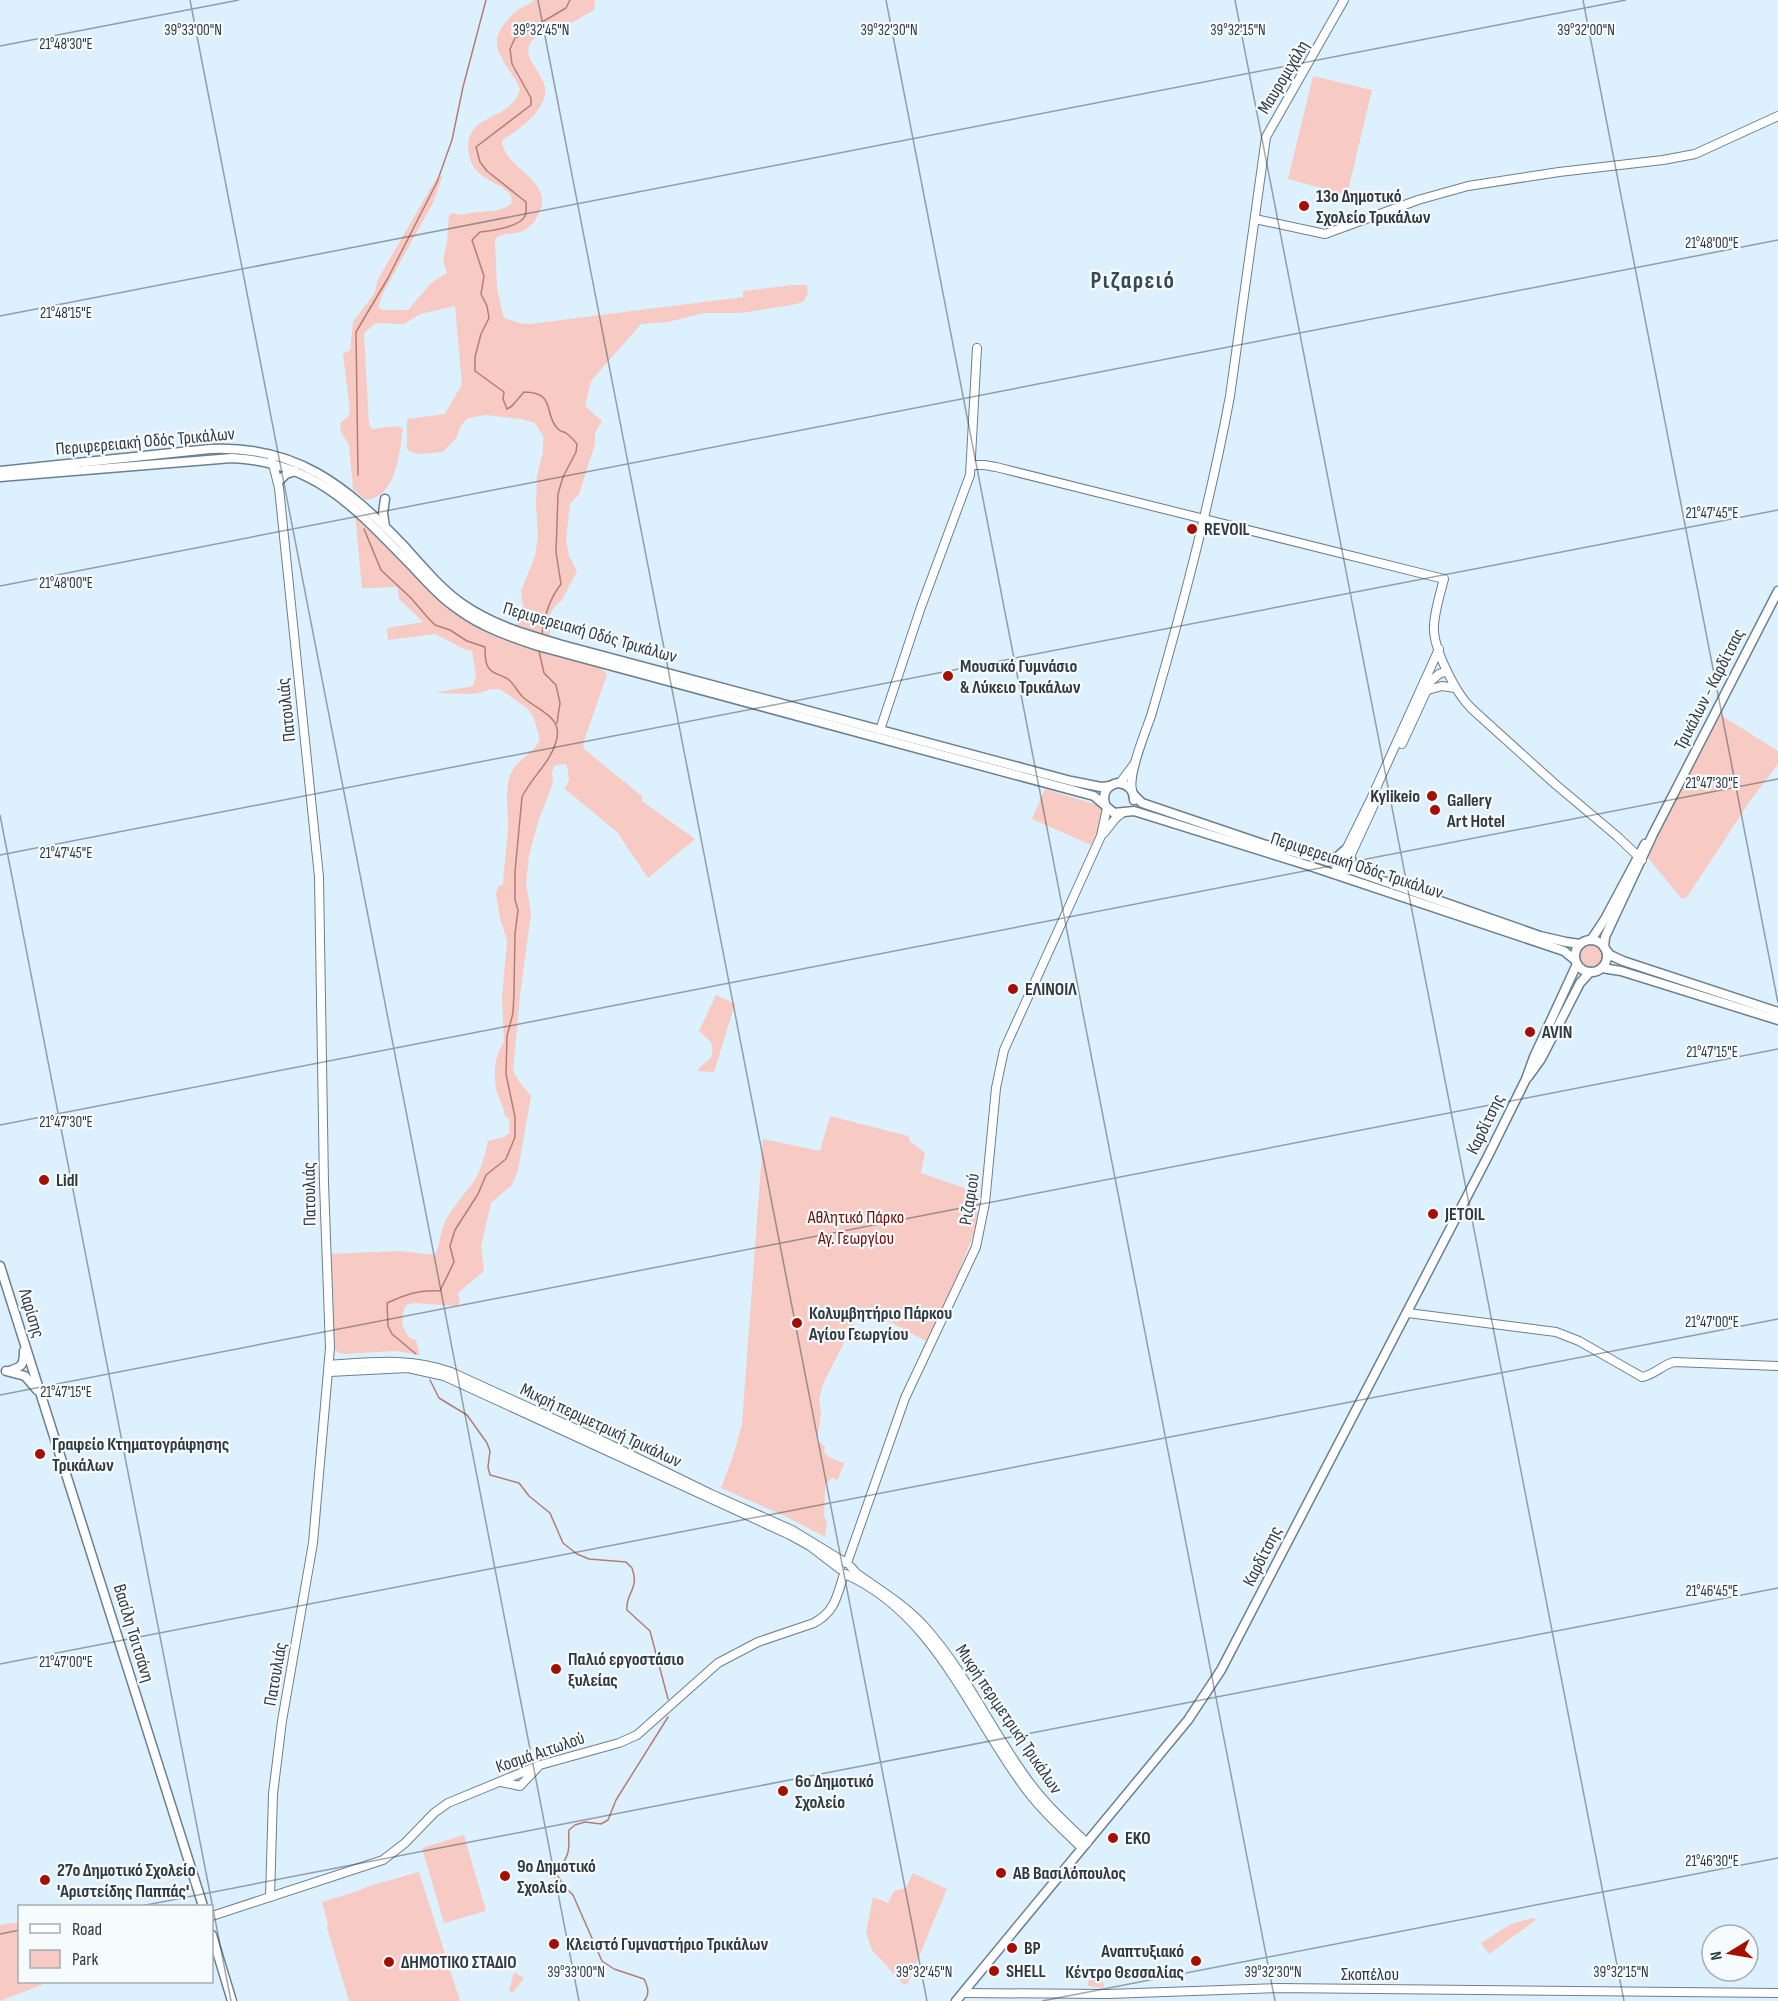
<svg xmlns="http://www.w3.org/2000/svg" width="1778" height="2001" font-family="'Sofia Sans Condensed',sans-serif">
  <style>
    .green { fill: #f7cbc3 }
    .lines { fill: none; stroke-linecap: round; stroke-linejoin: round }
    .stream { stroke: #b57c74; stroke-width: 1.5 }
    .secondary-casing { stroke: #6a8090; stroke-width: 10 }
    .primary-casing { stroke: #6a8090; stroke-width: 11 }
    .secondary { stroke: #fff; stroke-width: 8 }
    .primary { stroke: #fff; stroke-width: 8 }
    .ticks { fill: none; stroke: #303940; stroke-width: 1.5; stroke-opacity: 0.45 }
    .poi-dot { fill: #a30f00; stroke: #f6fbfe; stroke-width: 2 }
    .labels { text-anchor: middle; stroke-width: 4.5; stroke-linejoin: round; paint-order: stroke }
    .street-label { font-size: 18px; fill: #303940; stroke: #f6fbfe }
    .poi-label { font-size: 18px; font-weight: bold; fill: #303940; stroke: #f6fbfe; text-anchor: start }
    .park-label { font-size: 18px; fill: #720e04; stroke: #f6fbfe }
    .district-label { font-size: 24px; font-weight: bold; letter-spacing: 1.5px; fill: #354958; stroke: #f6fbfe }
    .ticks-label { font-size: 15px; text-anchor: middle; fill: #303940; stroke: #f6fbfe; stroke-width: 4.5; stroke-linejoin: round; paint-order: stroke }
  </style>
  <rect width="100%" height="100%" fill="#ddf0fe"/>
  <g class="green">
    <path d="M 534,0 L 595,0 L 594,10 C 582,17 569,25 557,29 C 549,32 541,33 535,38 C 516,54 543,71 545,88 C 548,109 518,130 503,140 L 502,143 C 507,169 553,182 540,211 C 537,217 534,223 529,227 C 519,236 504,231 495,239 L 497,289 L 504,318 L 519,323 L 530,324 L 743,297 L 743,291 L 793,285 L 807,285 L 808,293 L 803,302 L 792,305 L 741,313 L 704,313 L 668,322 L 641,324 L 591,381 L 585,406 L 602,421 L 595,433 L 595,444 L 579,494 L 570,504 L 566,539 L 569,556 L 577,571 L 562,600 L 555,606 L 550,614 L 550,637 L 515,628 L 523,606 L 521,591 L 535,556 L 538,537 L 536,504 L 537,476 L 543,452 L 543,436 L 535,423 L 522,419 L 486,415 L 468,418 L 462,424 L 456,438 L 443,452 L 418,454 L 409,451 L 407,448 L 407,419 L 445,414 L 462,384 L 455,306 L 420,314 L 404,324 L 376,323 L 364,333 L 369,425 L 372,429 L 398,426 L 403,429 C 399,453 397,497 365,500 L 353,489 L 349,445 L 341,432 L 340,423 L 348,417 L 350,411 L 343,354 L 350,350 L 353,322 L 374,294 L 378,279 L 436,179 L 443,175 L 433,203 L 383,293 L 378,307 L 383,310 L 408,310 L 431,283 L 447,273 L 443,261 L 447,242 L 449,215 L 452,213 C 466,217 465,213 477,212 C 491,211 499,212 511,204 C 517,180 469,188 468,147 C 468,112 512,121 520,89 C 505,57 480,46 514,13 C 520,7 528,6 534,0 Z"/>
    <polygon points="1313,76 1372,90 1347,195 1288,179"/>
    <path d="M 355,514 L 427,588 L 448,606 L 474,624 L 520,644 L 601,668 L 607,674 L 583,744 L 584,749 L 643,797 L 642,801 L 695,839 L 648,878 L 617,832 L 565,789 L 569,779 L 567,765 L 562,764 L 554,766 L 552,773 L 553,783 L 538,822 L 529,856 L 526,883 L 531,913 L 520,996 L 513,1071 L 520,1083 L 531,1096 L 518,1171 L 512,1185 L 491,1203 L 481,1246 L 484,1271 L 458,1293 L 460,1301 L 457,1306 L 414,1303 L 406,1305 C 400,1318 401,1327 410,1338 L 416,1340 L 420,1355 L 395,1351 L 345,1354 L 339,1353 L 333,1347 L 330,1254 L 399,1251 L 435,1255 C 440,1245 440,1234 444,1224 C 452,1207 464,1195 474,1181 C 482,1169 485,1154 488,1141 L 504,1137 L 510,1132 L 509,1119 L 505,1116 C 504,1108 500,1101 497,1093 C 493,1078 494,1055 504,1042 L 502,997 L 507,941 L 500,918 L 496,895 L 498,886 L 503,884 C 504,867 506,850 508,832 C 509,813 503,789 512,771 C 519,759 533,753 540,740 L 534,718 L 528,709 L 500,689 L 491,689 L 483,692 L 471,694 L 434,693 L 473,686 L 476,675 L 472,651 L 464,649 L 435,634 L 388,640 L 387,628 L 423,622 L 399,599 L 397,587 L 362,588 Z"/>
    <polygon points="1719,714 1778,751 1778,764 1750,801 1687,897 1682,899 1648,858 1648,855"/>
    <polygon points="1045,789 1104,807 1106,815 1091,845 1032,819"/>
    <circle cx="1591" cy="956" r="11"/>
    <path d="M 716,995 L 735,1004 L 714,1072 L 697,1071 C 706,1058 716,1063 711,1042 L 699,1031 Z"/>
    <polygon points="830,1116 908,1136 910,1141 925,1153 921,1173 976,1192 980,1198 974,1233 958,1274 932,1334 926,1341 894,1324 860,1311 823,1384 819,1399 821,1414 817,1441 825,1446 824,1452 829,1457 844,1463 838,1480 832,1478 826,1484 825,1490 824,1516 827,1523 825,1536 827,1538 787,1517 721,1488 733,1456 742,1424 763,1139 820,1151"/>
    <polygon points="464,1835 486,1911 444,1923 422,1848"/>
    <polygon points="419,1872 460,2001 349,2001 327,1928 328,1924 322,1902 355,1892 369,1886"/>
    <polygon points="913,1873 947,1889 908,1983 904,1985 872,1950 866,1932 873,1897 888,1903 894,1891 906,1888"/>
    <polygon points="1534,1918 1536,1920 1489,1954 1481,1943 1511,1924"/>
    <polygon points="19,1922 20,1982 49,1982 0,2001 0,1925"/>
    <polygon points="514,1972 524,1978 513,1993 509,1991"/>
    <polygon points="1094,1978 1103,1982 1104,1988 1088,1986 1088,1981"/>
  </g>
  <g class="lines">
    <g class="stream">
      <polyline points="358,475 356,332 388,278 437,182 452,140 463,87 486,0"/>
      <path d="M 364,529 L 381,570 L 411,598 L 429,619 L 435,625 L 450,630 L 467,641 L 485,647 C 485,652 485,660 487,665 C 491,675 502,674 509,680 C 515,685 518,693 524,698 C 539,711 564,717 556,742 C 550,763 531,778 522,797 L 515,872 L 515,900 L 518,910 L 515,934 L 514,993 L 513,1013 L 507,1036 L 506,1074 L 515,1117 L 515,1137 L 506,1159 L 486,1175 L 478,1194 L 455,1230 L 450,1246 L 454,1262 L 440,1291 C 418,1290 407,1294 387,1303 L 388,1326 L 392,1334 L 416,1354"/>
      <path d="M 542,634 C 545,614 549,600 561,584 L 556,552 L 558,494 L 563,477 L 576,452 L 577,444 C 574,440 570,436 566,433 C 561,430 562,433 558,429 C 543,415 557,392 524,392 L 512,406 L 507,409 L 503,399 L 504,392 L 475,371 L 475,357 L 481,334 L 489,318 L 487,306 L 481,294 L 484,276 L 472,240 L 480,232 C 491,231 520,227 525,216 C 527,212 526,206 526,202 L 487,171 L 480,162 L 476,147 L 531,105 L 531,98 L 512,64 L 510,49 L 515,38 L 566,8 L 570,0"/>
      <polyline points="539,651 544,673 556,685 560,703 557,723"/>
      <path d="M 430,1380 L 439,1398 L 467,1415 L 487,1443 L 490,1451 L 488,1467 L 490,1475 L 519,1483 L 529,1496 L 550,1513 L 563,1543 L 577,1554 L 589,1559 L 626,1562 L 632,1568 C 640,1590 625,1593 627,1610 L 650,1631 L 668,1699"/>
      <path d="M 644,2001 C 650,1994 648,1987 644,1979 L 614,1969 L 602,1961 L 573,1895 L 564,1886 L 557,1875 C 560,1865 566,1861 568,1852 C 570,1845 568,1838 569,1830 L 575,1825 L 585,1822 L 601,1824 L 608,1820 L 616,1800 L 668,1717"/>
    </g>
    <defs>
      <g id="secondary">
        <polyline points="1255,219 1325,234 1418,200 1468,186 1559,172 1663,160 1695,154 1778,116"/>
        <path d="M 971,465 L 984,465 L 996,467 L 1444,579 C 1440,594 1435,610 1434,625 C 1432,647 1456,694 1472,709 L 1555,784 L 1618,837 L 1642,860"/>
        <polyline points="1428,690 1442,686 1455,688"/>
        <polyline points="880,730 921,607 970,475 977,348"/>
        <polyline points="1402,744 1431,681 1439,674 1447,671"/>
        <polyline points="1120,783 1135,763"/>
        <path d="M 1132,790 C 1128,774 1145,733 1151,716 C 1182,610 1210,504 1230,396 L 1266,137 L 1344,0"/>
        <polyline points="1104,833 1115,819 1122,813"/>
        <polyline points="1343,872 1377,798"/>
        <polyline points="1334,874 1371,799 1439,649"/>
        <path d="M 1408,1313 L 1556,1332 L 1579,1341 L 1642,1377 C 1654,1375 1662,1365 1674,1362 L 1778,1366"/>
        <path d="M 329,1365 C 371,1362 411,1357 451,1372 L 611,1445 L 711,1494 L 792,1530 L 846,1563"/>
        <polyline points="329,1372 408,1368 444,1376 790,1535 810,1546 840,1569"/>
        <polyline points="847,1563 905,1398 976,1247 985,1203 996,1088 1004,1050 1101,836 1107,808"/>
        <path d="M 851,1567 L 856,1573 C 880,1590 905,1605 925,1627 C 966,1673 991,1730 1027,1779 C 1044,1803 1066,1823 1087,1843"/>
        <path d="M 845,1574 C 932,1612 968,1709 1020,1781 C 1037,1806 1060,1827 1082,1848"/>
        <polyline points="501,1782 520,1786 537,1768"/>
        <polyline points="270,1897 273,1794 282,1721 313,1543 330,1348 324,1183 319,877 279,488 272,460"/>
        <path d="M 212,1916 L 383,1860 L 405,1843 L 434,1813 L 448,1803 L 540,1765 L 619,1743 L 637,1735 L 718,1663 L 758,1642 L 814,1623 C 836,1611 837,1595 844,1574"/>
        <polyline points="963,1993 1108,1994 1277,1988 1778,1993"/>
      </g>
      <g id="primary">
        <path d="M 0,471 L 210,449 C 297,445 346,486 403,545 C 421,565 439,587 461,603 C 492,625 527,635 562,645 L 1071,781 L 1101,787 L 1110,786"/>
        <path d="M 0,477 L 232,458 C 317,462 357,510 412,566 C 427,582 441,598 459,610 C 482,627 511,637 538,646 L 1094,796 L 1114,813 L 1134,811 L 1307,865 L 1564,951 L 1575,960"/>
        <polyline points="280,480 286,474 295,471"/>
        <polyline points="385,499 383,513 385,527"/>
        <polyline points="1134,795 1142,803 1263,844 1323,860 1540,936 1566,942 1580,944"/>
        <path d="M 1105,804 C 1102,793 1107,785 1118,783 C 1128,784 1134,790 1134,800"/>
        <polyline points="1350,856 1353,865 1359,872"/>
        <polyline points="1324,860 1337,857 1345,850"/>
        <circle cx="1591" cy="956" r="16"/>
        <polyline points="1591,940 1605,919 1645,844"/>
        <polyline points="1604,947 1605,937 1653,834 1778,591"/>
        <polyline points="1606,950 1610,955 1623,961 1778,1012"/>
        <polyline points="1602,968 1621,971 1778,1020"/>
        <polyline points="1528,1077 1541,1059 1580,983 1590,972"/>
        <polyline points="0,1266 203,1906"/>
        <polyline points="6,1371 25,1376 37,1390"/>
        <path d="M 9,1371 C 22,1367 24,1365 24,1351"/>
        <polyline points="212,1935 232,2001"/>
        <polyline points="956,2001 1188,1720 1221,1670 1488,1156 1526,1079 1534,1057 1577,964"/>
      </g>
    </defs>
    <use href="#secondary" class="secondary-casing"/>
    <use href="#primary" class="primary-casing"/>
    <use href="#secondary" class="secondary"/>
    <use href="#primary" class="primary"/>
  </g>
  <path class="ticks" d="M 190,0 L 579,2001M 538,0 L 927,2001M 886,0 L 1275,2001M 1235,0 L 1624,2001M 1583,0 L 1778,1003M 0,46 L 239,0M 0,316 L 1626,0M 0,586 L 1778,240M 0,815 L 231,2001M 0,855 L 1778,510M 0,1125 L 1778,779M 0,1395 L 1778,1049M 0,1664 L 1778,1319M 141,1906 L 1778,1588M 0,1934 L 20,1930M 1042,2001 L 1778,1858"/>
  <g class="poi-dot">
    <circle cx="1304" cy="206" r="6"/>
    <circle cx="1192" cy="529" r="6"/>
    <circle cx="948" cy="676" r="6"/>
    <circle cx="1432" cy="796" r="6"/>
    <circle cx="1435" cy="810" r="6"/>
    <circle cx="1013" cy="989" r="6"/>
    <circle cx="1530" cy="1032" r="6"/>
    <circle cx="44" cy="1180" r="6"/>
    <circle cx="1433" cy="1214" r="6"/>
    <circle cx="797" cy="1323" r="6"/>
    <circle cx="40" cy="1454" r="6"/>
    <circle cx="556" cy="1669" r="6"/>
    <circle cx="783" cy="1791" r="6"/>
    <circle cx="1113" cy="1838" r="6"/>
    <circle cx="1001" cy="1873" r="6"/>
    <circle cx="505" cy="1876" r="6"/>
    <circle cx="45" cy="1880" r="6"/>
    <circle cx="554" cy="1944" r="6"/>
    <circle cx="1012" cy="1948" r="6"/>
    <circle cx="1196" cy="1961" r="6"/>
    <circle cx="389" cy="1962" r="6"/>
    <circle cx="994" cy="1971" r="6"/>
  </g>
  <g class="labels">
    <g class="street-label">
      <text transform="translate(1283 77) rotate(-59)" y="6">Μαυρομιχάλη</text>
      <text transform="translate(145 441) rotate(-5)" y="6">Περιφερειακή Οδός Τρικάλων</text>
      <text transform="translate(590 632) rotate(16)" y="6">Περιφερειακή Οδός Τρικάλων</text>
      <text transform="translate(1709 689) rotate(-63)" y="6">Τρικάλων - Καρδίτσας</text>
      <text transform="translate(286 710) rotate(-96)" y="6">Πατουλιάς</text>
      <text transform="translate(1357 865) rotate(18)" y="6">Περιφερειακή Οδός Τρικάλων</text>
      <text transform="translate(1485 1124) rotate(-64)" y="6">Καρδίτσης</text>
      <text transform="translate(309 1194) rotate(-91)" y="6">Πατουλιάς</text>
      <text transform="translate(969 1199) rotate(-81)" y="6">Ριζαριού</text>
      <text transform="translate(32 1313) rotate(73)" y="6">Λαρίσης</text>
      <text transform="translate(601 1425) rotate(25)" y="6">Μικρή περιμετρική Τρικάλων</text>
      <text transform="translate(1262 1556) rotate(-63)" y="6">Καρδίτσης</text>
      <text transform="translate(134 1633) rotate(73)" y="6">Βασίλη Τσιτσάνη</text>
      <text transform="translate(275 1674) rotate(-80)" y="6">Πατουλιάς</text>
      <text transform="translate(1009 1719) rotate(56)" y="6">Μικρή περιμετρική Τρικάλων</text>
      <text transform="translate(540 1752) rotate(-19)" y="6">Κοσμά Αιτωλού</text>
      <text x="1370" y="1980">Σκοπέλου</text>
    </g>
    <g class="poi-label">
      <text x="1316" y="202">13ο Δημοτικό<tspan x="1316" dy="21">Σχολείο Τρικάλων</tspan></text>
      <text x="1204" y="535">REVOIL</text>
      <text x="960" y="672">Μουσικό Γυμνάσιο<tspan x="960" dy="21">&amp; Λύκειο Τρικάλων</tspan></text>
      <text x="1420" y="802" text-anchor="end">Kylikeio</text>
      <text x="1447" y="806">Gallery<tspan x="1447" dy="21">Art Hotel</tspan></text>
      <text x="1025" y="995">ΕΛΙΝΟΙΛ</text>
      <text x="1542" y="1038">AVIN</text>
      <text x="56" y="1186">Lidl</text>
      <text x="1445" y="1220">JETOIL</text>
      <text x="809" y="1319">Κολυμβητήριο Πάρκου<tspan x="809" dy="21">Αγίου Γεωργίου</tspan></text>
      <text x="52" y="1450">Γραφείο Κτηματογράφησης<tspan x="52" dy="21">Τρικάλων</tspan></text>
      <text x="568" y="1665">Παλιό εργοστάσιο<tspan x="568" dy="21">ξυλείας</tspan></text>
      <text x="795" y="1787">6ο Δημοτικό<tspan x="795" dy="21">Σχολείο</tspan></text>
      <text x="1125" y="1844">EKO</text>
      <text x="517" y="1872">9ο Δημοτικό<tspan x="517" dy="21">Σχολείο</tspan></text>
      <text x="57" y="1876">27ο Δημοτικό Σχολείο<tspan x="57" dy="21">'Αριστείδης Παππάς'</tspan></text>
      <text x="1013" y="1879">ΑΒ Βασιλόπουλος</text>
      <text x="566" y="1950">Κλειστό Γυμναστήριο Τρικάλων</text>
      <text x="1024" y="1954">BP</text>
      <text x="1184" y="1957" text-anchor="end">Αναπτυξιακό<tspan x="1184" dy="21">Κέντρο Θεσσαλίας</tspan></text>
      <text x="401" y="1968">ΔΗΜΟΤΙΚΟ ΣΤΑΔΙΟ</text>
      <text x="1006" y="1977">SHELL</text>
    </g>
    <g class="park-label">
      <text x="856" y="1223">Αθλητικό Πάρκο<tspan x="856" dy="21">Αγ. Γεωργίου</tspan></text>
    </g>
    <g class="district-label">
      <text x="1133" y="288">Ριζαρειό</text>
    </g>
  </g>
  <g class="ticks-label">
    <text x="193" y="35">39°33'00"N</text>
    <text x="541" y="35">39°32'45"N</text>
    <text x="889" y="35">39°32'30"N</text>
    <text x="1238" y="35">39°32'15"N</text>
    <text x="1586" y="35">39°32'00"N</text>
    <text x="66" y="49">21°48'30"E</text>
    <text x="1712" y="248">21°48'00"E</text>
    <text x="66" y="318">21°48'15"E</text>
    <text x="1712" y="518">21°47'45"E</text>
    <text x="66" y="588">21°48'00"E</text>
    <text x="1712" y="788">21°47'30"E</text>
    <text x="66" y="858">21°47'45"E</text>
    <text x="1712" y="1057">21°47'15"E</text>
    <text x="66" y="1127">21°47'30"E</text>
    <text x="1712" y="1327">21°47'00"E</text>
    <text x="66" y="1397">21°47'15"E</text>
    <text x="1712" y="1596">21°46'45"E</text>
    <text x="66" y="1667">21°47'00"E</text>
    <text x="1712" y="1866">21°46'30"E</text>
    <text x="576" y="1977">39°33'00"N</text>
    <text x="924" y="1977">39°32'45"N</text>
    <text x="1273" y="1977">39°32'30"N</text>
    <text x="1621" y="1977">39°32'15"N</text>
  </g>
  <rect x="18" y="1905" width="195" height="78" fill="#f6fbfe" stroke="#a7adb2" stroke-width="1.5"/>
  <rect x="30" y="1924" width="30" height="9" fill="#ffffff" stroke="#a7adb2" stroke-width="1.5"/>
  <text x="72" y="1935" font-size="18" fill="#303940">Road</text>
  <rect x="30" y="1950" width="30" height="18" fill="#f7cbc3" stroke="#a7adb2" stroke-width="1.5"/>
  <text x="72" y="1965" font-size="18" fill="#303940">Park</text>
  <g transform="translate(1730 1953) rotate(259)"><circle r="28" fill="#f6fbfe" stroke="#a7adb2" stroke-width="1.5"/>
  <path d="M0-4.5L10 22L0 15L-10 22Z" fill="#a30f00"/>
  <text y="-9" font-size="16" font-weight="bold" text-anchor="middle" fill="#303940">N</text>
  </g>
</svg>
